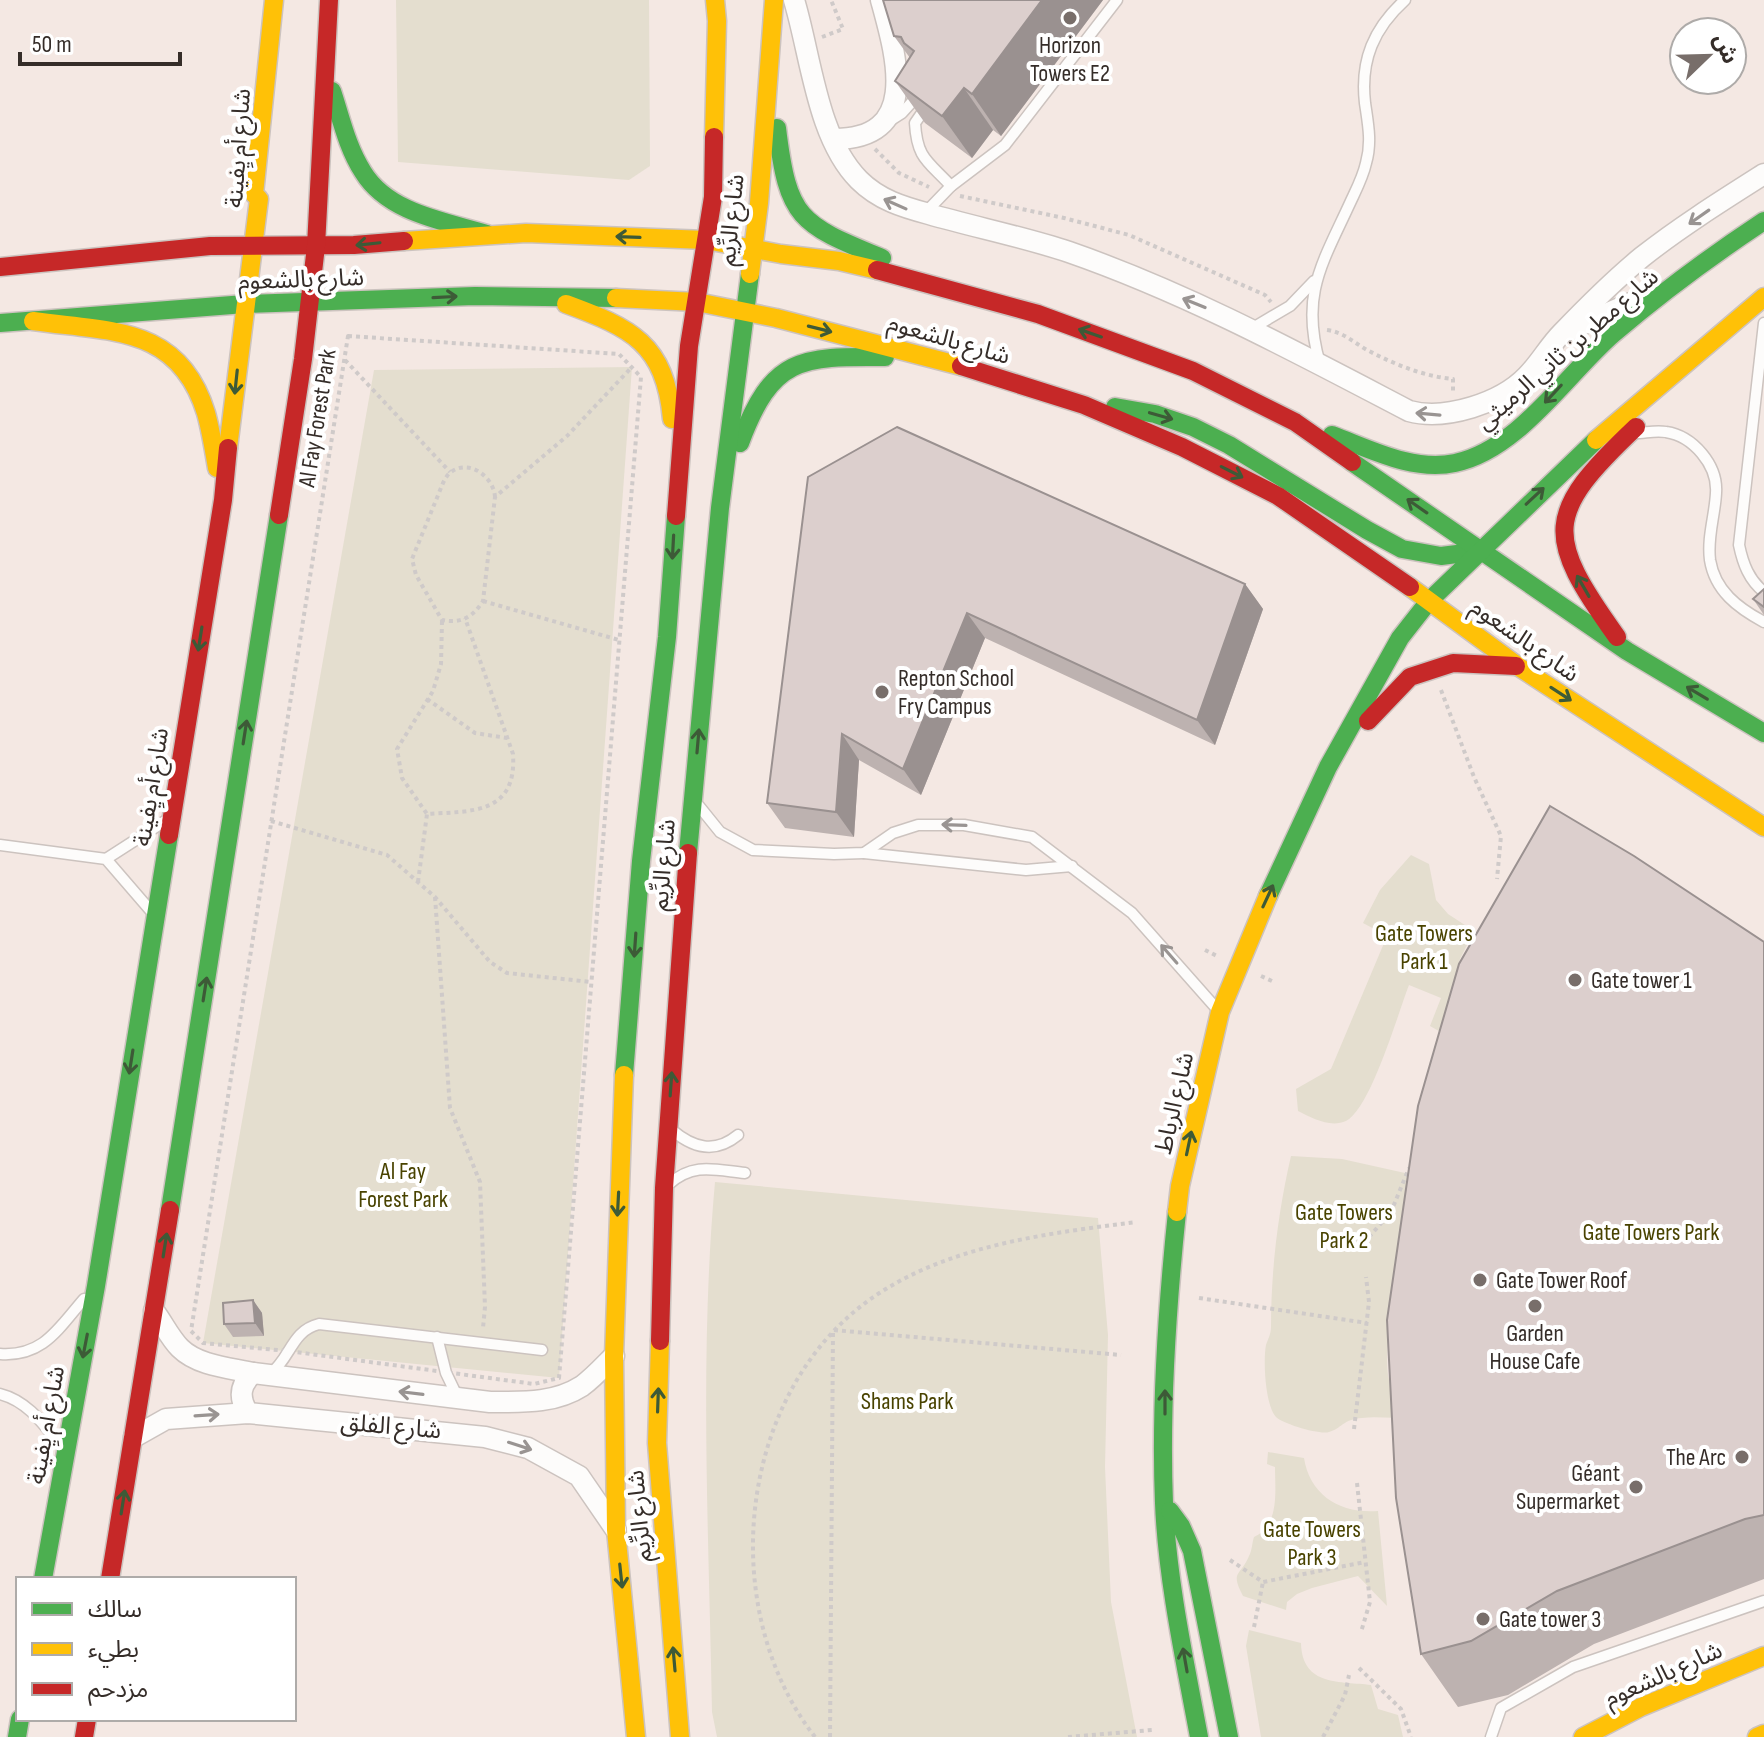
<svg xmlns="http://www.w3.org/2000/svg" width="1764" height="1737" font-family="'Sofia Sans Condensed','Noto Sans Arabic',sans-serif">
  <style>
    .green { fill: #e4decf }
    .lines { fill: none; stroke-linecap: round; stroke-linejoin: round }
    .lane-casing { stroke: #ccc3bf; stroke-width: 13 }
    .street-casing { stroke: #ccc3bf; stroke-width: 23 }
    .fast-casing { stroke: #ccc3bf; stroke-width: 21 }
    .slow-casing { stroke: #ccc3bf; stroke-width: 21 }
    .jam-casing { stroke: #ccc3bf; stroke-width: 21 }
    .path { stroke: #cfcac9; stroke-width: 4; stroke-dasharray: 4 4; stroke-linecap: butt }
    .lane { stroke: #fdfcfb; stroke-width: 10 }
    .street { stroke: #fdfcfb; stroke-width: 20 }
    .fast { stroke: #4caf50; stroke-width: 18 }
    .slow { stroke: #ffc107; stroke-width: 18 }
    .jam { stroke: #c62828; stroke-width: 18 }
    .wall { fill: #bdb2b0 }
    .shaded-wall { fill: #9a9190 }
    .building { fill: #dccfcd; stroke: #9a9190; stroke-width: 2 }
    .oneway { stroke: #999492 }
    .oneway2 { stroke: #3d5a37 }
    .poi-dot { fill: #786e6a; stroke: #fff; stroke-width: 3 }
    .labels { text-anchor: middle; stroke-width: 8; stroke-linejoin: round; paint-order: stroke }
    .poi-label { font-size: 24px; fill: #352d29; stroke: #fff; text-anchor: start }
    .street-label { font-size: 24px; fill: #352d29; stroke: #fff }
    .park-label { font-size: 24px; fill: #494300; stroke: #fff }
  </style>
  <rect width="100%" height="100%" fill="#f4e8e3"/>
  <g class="green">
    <polygon points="396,0 649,0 650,166 629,180 398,162"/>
    <polygon points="632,367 559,1378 203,1343 374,370"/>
    <path d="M 1411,855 L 1429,864 L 1436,900 L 1448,914 L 1474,931 L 1460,959 L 1446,1035 L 1430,1026 L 1441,998 L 1409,985 C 1398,1013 1371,1108 1346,1121 C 1330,1128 1312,1118 1298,1111 L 1296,1089 L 1331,1069 L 1387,936 L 1363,923 L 1380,890 Z"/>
    <path d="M 1291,1156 L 1342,1159 L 1414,1175 C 1408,1212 1378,1356 1390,1382 L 1403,1385 L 1405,1417 C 1390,1419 1377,1416 1362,1418 C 1343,1419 1341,1429 1329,1432 C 1320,1435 1283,1424 1276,1417 C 1265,1405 1263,1360 1266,1345 C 1268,1339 1271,1334 1271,1327 C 1271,1270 1278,1212 1291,1156 Z"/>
    <path d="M 715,1182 L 1098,1218 L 1108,1335 L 1105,1467 L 1111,1602 L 1137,1737 L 717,1737 L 712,1712 C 709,1536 699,1357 715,1182 Z"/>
    <path d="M 1268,1452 L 1304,1458 C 1310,1496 1341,1514 1378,1511 L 1387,1606 L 1358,1576 L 1312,1588 L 1297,1594 L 1287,1602 L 1286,1610 L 1243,1596 C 1230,1571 1240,1577 1249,1556 C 1252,1551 1252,1543 1254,1537 C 1280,1525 1275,1491 1275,1467 L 1267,1464 Z"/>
    <path d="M 1249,1630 L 1301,1643 C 1302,1687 1341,1681 1371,1685 L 1378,1709 L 1398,1715 L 1403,1737 L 1261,1737 L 1246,1646 Z"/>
  </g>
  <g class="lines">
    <defs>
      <g id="lane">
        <path d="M 926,107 L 915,123 C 917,159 928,161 951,186"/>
        <polyline points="891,120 902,113 920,93"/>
        <polyline points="925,213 951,186 1005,145 1117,0"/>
        <path d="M 1764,323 L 1739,545 C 1743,564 1749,580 1764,592"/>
        <polyline points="1251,329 1290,306 1314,281"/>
        <path d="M 1320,364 C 1300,295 1322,264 1350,203 C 1356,190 1363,177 1366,163 C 1372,142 1368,124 1365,103 C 1360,60 1374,28 1405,0"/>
        <path d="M 1635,433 C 1645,433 1656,430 1666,432 C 1693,436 1718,465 1716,493 C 1715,515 1707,537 1710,560 C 1715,591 1738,608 1764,622"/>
        <polyline points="699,806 720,832 753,850 834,854 864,853 893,833 918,825 964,825 1032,837 1132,913 1216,1008"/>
        <polyline points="0,845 106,859 150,910"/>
        <polyline points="864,853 1026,870 1072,866"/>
        <polyline points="106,859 165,821"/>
        <path d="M 672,1130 C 693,1148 715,1154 738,1135"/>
        <path d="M 669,1184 C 694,1162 715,1170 745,1173"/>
        <polyline points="437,1337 446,1373 458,1398"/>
        <path d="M 0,1354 C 43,1357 58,1329 84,1299"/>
        <path d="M 270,1374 C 291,1358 291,1331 319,1324 L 542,1350"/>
        <path d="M 0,1394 C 28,1401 44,1425 61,1446"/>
        <polyline points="1491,1737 1501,1708 1573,1667 1764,1601"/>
      </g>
      <g id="street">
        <path d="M 794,0 C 811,56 817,138 859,180 C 879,200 903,207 929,214 C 974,227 1024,237 1069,252 C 1187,293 1298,353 1409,411 C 1445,421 1501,403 1527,376 C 1540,363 1549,346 1562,333 C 1587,307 1614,280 1642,257 C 1680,227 1723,200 1764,174"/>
        <path d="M 833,139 C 922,140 896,55 881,0"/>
        <polyline points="1570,330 1647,296"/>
        <path d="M 154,1311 C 163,1323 170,1338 180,1348 C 198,1366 231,1368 253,1373 L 490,1402 C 521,1402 554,1404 582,1386 C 593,1378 604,1366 614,1356"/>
        <path d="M 248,1413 C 238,1397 240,1385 253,1373"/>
        <polyline points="134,1437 166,1419 248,1413 485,1437 528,1448 579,1476 616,1530"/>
      </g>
      <g id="fast">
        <path d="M 332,91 C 341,118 347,147 363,172 C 388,213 444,221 487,234"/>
        <path d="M 777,128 C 788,220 800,224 882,258"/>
        <polyline points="0,323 245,304 475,296 616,298"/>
        <polyline points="1115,407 1155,414 1193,427 1229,445 1367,530 1402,549 1441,556 1481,551"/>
        <path d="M 1332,435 C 1370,449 1413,472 1455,463 C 1518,450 1566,375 1613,334 C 1661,293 1711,256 1764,221"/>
        <path d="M 740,443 C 772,357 800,356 885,357"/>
        <polyline points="1352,462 1627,651 1764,733"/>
        <polyline points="688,853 720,508 750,274"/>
        <polyline points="1268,896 1328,767 1400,638 1429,601 1596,440"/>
        <polyline points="624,1075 641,861 667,637 676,516"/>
        <polyline points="170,1210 279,515"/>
        <path d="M 1177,1212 C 1167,1308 1160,1406 1164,1503 C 1167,1579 1185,1662 1199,1737"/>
        <polyline points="1170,1511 1181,1526 1192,1551 1229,1737"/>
        <polyline points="43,1579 96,1286 169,835"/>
        <polyline points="17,1737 20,1719"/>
      </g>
      <g id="slow">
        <polyline points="714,137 717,21 715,0"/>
        <polyline points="404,241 526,233 706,240 781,254 839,261 877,270"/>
        <polyline points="750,274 759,203 774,0"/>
        <polyline points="616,298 697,302 776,318 961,366"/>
        <path d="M 566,304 C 631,328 665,343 672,419"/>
        <path d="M 33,321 C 110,332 179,325 206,413 C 211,431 214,450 217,468"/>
        <polyline points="1596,440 1764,297"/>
        <polyline points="228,448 259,199 254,194 274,0"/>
        <polyline points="1410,587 1519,667 1764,827"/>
        <polyline points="624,1075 614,1356 616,1530 636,1737"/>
        <polyline points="1177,1212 1180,1186 1220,1012 1268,896"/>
        <polyline points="660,1341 657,1443 680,1737"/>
        <polyline points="1583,1737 1641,1707 1764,1656"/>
        <polyline points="1757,1737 1764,1734"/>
      </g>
      <g id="jam">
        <polyline points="0,267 210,246 354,245 404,241"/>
        <polyline points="877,270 1038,314 1193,371 1295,422 1352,462"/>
        <polyline points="961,366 1084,405 1182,447 1278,496 1410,587"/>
        <polyline points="279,515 303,359 316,246 329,0"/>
        <polyline points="676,516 689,346 713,197 714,137"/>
        <path d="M 1617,637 C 1544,535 1544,514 1636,427"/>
        <polyline points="1368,721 1410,677 1453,663 1516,666"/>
        <polyline points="169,835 223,500 228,448"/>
        <polyline points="660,1341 664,1188 688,853"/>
        <polyline points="110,1579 170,1210"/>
        <polyline points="84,1737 87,1719"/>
      </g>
    </defs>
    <use href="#lane" class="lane-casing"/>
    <use href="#street" class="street-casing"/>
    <use href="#fast" class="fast-casing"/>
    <use href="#slow" class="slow-casing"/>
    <use href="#jam" class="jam-casing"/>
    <g class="path">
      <polyline points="822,37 843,29 831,0"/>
      <polyline points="875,149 899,173 929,187"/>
      <polyline points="960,196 1064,218 1129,235 1265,295 1271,302"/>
      <path d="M 1327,330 C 1343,332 1353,342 1367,350 C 1394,364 1422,376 1453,379 L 1453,393"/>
      <polygon points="348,336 619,354 641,377 559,1378 534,1384 288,1351 203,1343 191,1331"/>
      <polyline points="345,360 450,472"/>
      <path d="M 495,497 C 494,478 470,458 451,472 C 447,475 445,479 443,483 L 412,559 L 416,575 L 442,620 C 461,624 473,617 483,601 L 495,497 L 567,436 L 631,368"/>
      <polyline points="483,601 619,640"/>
      <path d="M 442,621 L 441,664 L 433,691 L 397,749 L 402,778 L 427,814 C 471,811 517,815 513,754 L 465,618"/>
      <polyline points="1441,690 1474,777 1501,836 1497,879"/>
      <polyline points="427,699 475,733 507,738"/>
      <polyline points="271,821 387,855 435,897 490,962 507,973 591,982"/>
      <polyline points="418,882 427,814"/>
      <polyline points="435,897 450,1108 480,1182 485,1307 483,1328"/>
      <polyline points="1205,950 1217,956"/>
      <polyline points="1261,976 1272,981"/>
      <polyline points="1369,1237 1391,1212 1409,1168"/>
      <polyline points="1199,1298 1367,1323"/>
      <polyline points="1354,1429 1369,1302 1366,1277"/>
      <polyline points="1357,1483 1370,1602 1361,1632"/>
      <polyline points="1230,1560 1263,1582 1365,1562"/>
      <polyline points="1254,1627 1263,1582"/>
      <polyline points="1359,1668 1401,1709 1411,1737"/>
      <path d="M 815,1737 C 713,1606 738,1383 881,1292 C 956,1244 1051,1233 1136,1222"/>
      <polyline points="830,1737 833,1330 1121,1355"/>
      <polyline points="1068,1737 1152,1730"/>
      <polyline points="1323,1737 1345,1695 1349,1675"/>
    </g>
    <use href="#lane" class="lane"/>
    <use href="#street" class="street"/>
    <use href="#fast" class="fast"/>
    <use href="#slow" class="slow"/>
    <use href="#jam" class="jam"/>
  </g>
  <g class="wall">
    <polygon points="1103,0 1001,136 993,130 972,158 925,123 895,81 910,58 894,36"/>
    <polygon points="808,477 1245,584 1263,609 1215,745 985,638 921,795 859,760 854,837 785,828 767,803"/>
    <polygon points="1764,589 1764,615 1753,599"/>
    <polygon points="1764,942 1764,1579 1594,1644 1508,1695 1458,1707 1421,1654"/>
    <polygon points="253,1300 262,1313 264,1336 233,1337 224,1324"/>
  </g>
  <g class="shaded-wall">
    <polygon points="1042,0 1103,0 1001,136 972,94"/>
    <polygon points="964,88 993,130 972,158 942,116"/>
    <polygon points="1245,584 1263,609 1215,745 1197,720"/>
    <polygon points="967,613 985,638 921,795 903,769"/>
    <polygon points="842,734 859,760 854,837 836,812"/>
    <polygon points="253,1300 262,1313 264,1336 255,1323"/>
  </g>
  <g class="building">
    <polygon points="883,0 1042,0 972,94 964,88 942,116 895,81 914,51 904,43 901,37 894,36"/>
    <polygon points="897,427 1245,584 1197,720 967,613 903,769 842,734 836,812 767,803 808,477"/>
    <polygon points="1764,589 1764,607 1753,599"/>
    <polygon points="1550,806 1634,856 1764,942 1764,1515 1745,1519 1557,1591 1471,1641 1421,1654 1396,1498 1387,1320 1418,1106 1459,964"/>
    <polygon points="253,1300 255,1323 224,1324 223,1303"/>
  </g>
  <defs><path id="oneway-shaft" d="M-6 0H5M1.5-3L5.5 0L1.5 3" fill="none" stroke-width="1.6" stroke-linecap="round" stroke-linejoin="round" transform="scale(2)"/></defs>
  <g class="oneway">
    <use href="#oneway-shaft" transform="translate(895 204) rotate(-156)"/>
    <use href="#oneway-shaft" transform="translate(1699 217) rotate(145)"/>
    <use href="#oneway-shaft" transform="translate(1194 303) rotate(-158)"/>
    <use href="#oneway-shaft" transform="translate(1428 414) rotate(-175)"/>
    <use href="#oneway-shaft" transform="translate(954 825) rotate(-178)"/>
    <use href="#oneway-shaft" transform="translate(1169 954) rotate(-131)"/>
    <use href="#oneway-shaft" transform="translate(411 1393) rotate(-173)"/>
    <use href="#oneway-shaft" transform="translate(207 1415) rotate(-4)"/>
    <use href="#oneway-shaft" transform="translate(520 1446) rotate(18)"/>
  </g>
  <g class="oneway2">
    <use href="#oneway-shaft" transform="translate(628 237) rotate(-178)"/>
    <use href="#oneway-shaft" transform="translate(368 244) rotate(174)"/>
    <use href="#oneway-shaft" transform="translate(445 297) rotate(-3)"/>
    <use href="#oneway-shaft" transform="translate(820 329) rotate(14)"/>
    <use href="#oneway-shaft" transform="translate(1090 333) rotate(-161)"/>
    <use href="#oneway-shaft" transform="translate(236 382) rotate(96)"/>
    <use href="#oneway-shaft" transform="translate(1553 394) rotate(133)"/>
    <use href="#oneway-shaft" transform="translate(1161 416) rotate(16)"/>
    <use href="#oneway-shaft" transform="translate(1232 472) rotate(27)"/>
    <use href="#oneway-shaft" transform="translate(1535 496) rotate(-43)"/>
    <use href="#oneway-shaft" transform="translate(1417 506) rotate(-145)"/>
    <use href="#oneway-shaft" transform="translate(673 547) rotate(93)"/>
    <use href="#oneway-shaft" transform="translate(1583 586) rotate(-120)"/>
    <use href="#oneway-shaft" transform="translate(200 639) rotate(99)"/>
    <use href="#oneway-shaft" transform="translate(1697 693) rotate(-149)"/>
    <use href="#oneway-shaft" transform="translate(1561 694) rotate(33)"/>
    <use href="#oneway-shaft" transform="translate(245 732) rotate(-81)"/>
    <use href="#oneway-shaft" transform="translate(698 741) rotate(-85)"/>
    <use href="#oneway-shaft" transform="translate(1268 896) rotate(-65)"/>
    <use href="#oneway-shaft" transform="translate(635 945) rotate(94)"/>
    <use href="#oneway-shaft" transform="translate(205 989) rotate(-81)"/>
    <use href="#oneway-shaft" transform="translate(131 1062) rotate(99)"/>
    <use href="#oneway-shaft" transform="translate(671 1084) rotate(-86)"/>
    <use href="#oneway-shaft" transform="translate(1189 1143) rotate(-78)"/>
    <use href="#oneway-shaft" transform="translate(618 1204) rotate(93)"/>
    <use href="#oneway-shaft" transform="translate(165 1245) rotate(-81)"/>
    <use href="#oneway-shaft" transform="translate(85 1346) rotate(101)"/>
    <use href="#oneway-shaft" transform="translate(658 1400) rotate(-88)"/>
    <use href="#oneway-shaft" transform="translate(1165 1402) rotate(-90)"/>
    <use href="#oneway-shaft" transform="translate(123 1502) rotate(-81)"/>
    <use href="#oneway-shaft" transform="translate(621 1576) rotate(84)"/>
    <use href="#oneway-shaft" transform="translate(674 1659) rotate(-95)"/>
    <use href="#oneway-shaft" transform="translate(1185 1660) rotate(-100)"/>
  </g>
  <g class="poi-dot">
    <circle cx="1070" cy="18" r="8"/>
    <circle cx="882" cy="692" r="8"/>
    <circle cx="1575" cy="980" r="8"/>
    <circle cx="1480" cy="1280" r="8"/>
    <circle cx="1535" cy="1306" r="8"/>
    <circle cx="1742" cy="1457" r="8"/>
    <circle cx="1636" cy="1487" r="8"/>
    <circle cx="1483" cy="1619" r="8"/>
  </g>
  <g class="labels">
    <g class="poi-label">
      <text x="1070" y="53" text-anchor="middle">Horizon<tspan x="1070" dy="28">Towers E2</tspan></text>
      <text x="898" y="686">Repton School<tspan x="898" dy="28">Fry Campus</tspan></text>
      <text x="1591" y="988">Gate tower 1</text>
      <text x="1496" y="1288">Gate Tower Roof</text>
      <text x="1535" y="1341" text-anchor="middle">Garden<tspan x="1535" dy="28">House Cafe</tspan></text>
      <text x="1726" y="1465" text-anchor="end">The Arc</text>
      <text x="1620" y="1481" text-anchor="end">Géant<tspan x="1620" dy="28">Supermarket</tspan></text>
      <text x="1499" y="1627">Gate tower 3</text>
    </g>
    <g class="street-label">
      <text transform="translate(238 148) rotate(-86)" y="8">شارع أم يِفينة</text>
      <text transform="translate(731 220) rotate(-84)" y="8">شارع الرِّيم</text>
      <text transform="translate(301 279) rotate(-2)" y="8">شارع بالشعوم</text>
      <text transform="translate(949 339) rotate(16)" y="8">شارع بالشعوم</text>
      <text transform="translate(1567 349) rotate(-41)" y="8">شارع مطر بن ثاني الرميثي</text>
      <text transform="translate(317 418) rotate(-81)" y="8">Al Fay Forest Park</text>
      <text transform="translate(1525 640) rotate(35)" y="8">شارع بالشعوم</text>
      <text transform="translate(151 787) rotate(-81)" y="8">شارع أم يِفينة</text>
      <text transform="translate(663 865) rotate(-85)" y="8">شارع الرِّيم</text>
      <text transform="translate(1174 1103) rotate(-77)" y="8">شارع الرباط</text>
      <text transform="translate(46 1425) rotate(-80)" y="8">شارع أم يِفينة</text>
      <text transform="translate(391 1426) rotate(5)" y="8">شارع الفلق</text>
      <text transform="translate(639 1516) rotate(-95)" y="8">شارع الرِّيم</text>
      <text transform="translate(1663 1674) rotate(-24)" y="8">شارع بالشعوم</text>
    </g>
    <g class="park-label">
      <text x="1424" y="941">Gate Towers<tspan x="1424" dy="28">Park 1</tspan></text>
      <text x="403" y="1179">Al Fay<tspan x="403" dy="28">Forest Park</tspan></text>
      <text x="1344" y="1220">Gate Towers<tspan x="1344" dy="28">Park 2</tspan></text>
      <text x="1651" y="1240">Gate Towers Park</text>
      <text x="907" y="1409">Shams Park</text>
      <text x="1312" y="1537">Gate Towers<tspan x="1312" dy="28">Park 3</tspan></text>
    </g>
  </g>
  <rect x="16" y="1577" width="280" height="144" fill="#ffffff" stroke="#aeaba9" stroke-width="2"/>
  <rect x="32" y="1603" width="40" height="12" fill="#4caf50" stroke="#aeaba9" stroke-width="2"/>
  <text x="88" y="1617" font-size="24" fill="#352d29">سالك</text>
  <rect x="32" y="1643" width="40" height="12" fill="#ffc107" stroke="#aeaba9" stroke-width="2"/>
  <text x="88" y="1657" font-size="24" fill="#352d29">بطيء</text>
  <rect x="32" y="1683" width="40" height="12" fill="#c62828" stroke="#aeaba9" stroke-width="2"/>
  <text x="88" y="1697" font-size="24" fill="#352d29">مزدحم</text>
  <g transform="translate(1708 56) rotate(67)"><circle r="38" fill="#ffffff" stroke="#aeaba9" stroke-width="2"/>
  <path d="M0-6L14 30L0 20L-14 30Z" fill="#786e6a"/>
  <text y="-12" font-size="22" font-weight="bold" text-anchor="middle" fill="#352d29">ش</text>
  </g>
  <path d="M20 52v12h160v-12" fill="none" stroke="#352d29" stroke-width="4"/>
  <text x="32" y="52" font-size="24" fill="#352d29" stroke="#ffffff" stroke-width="6" paint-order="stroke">50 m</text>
</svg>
